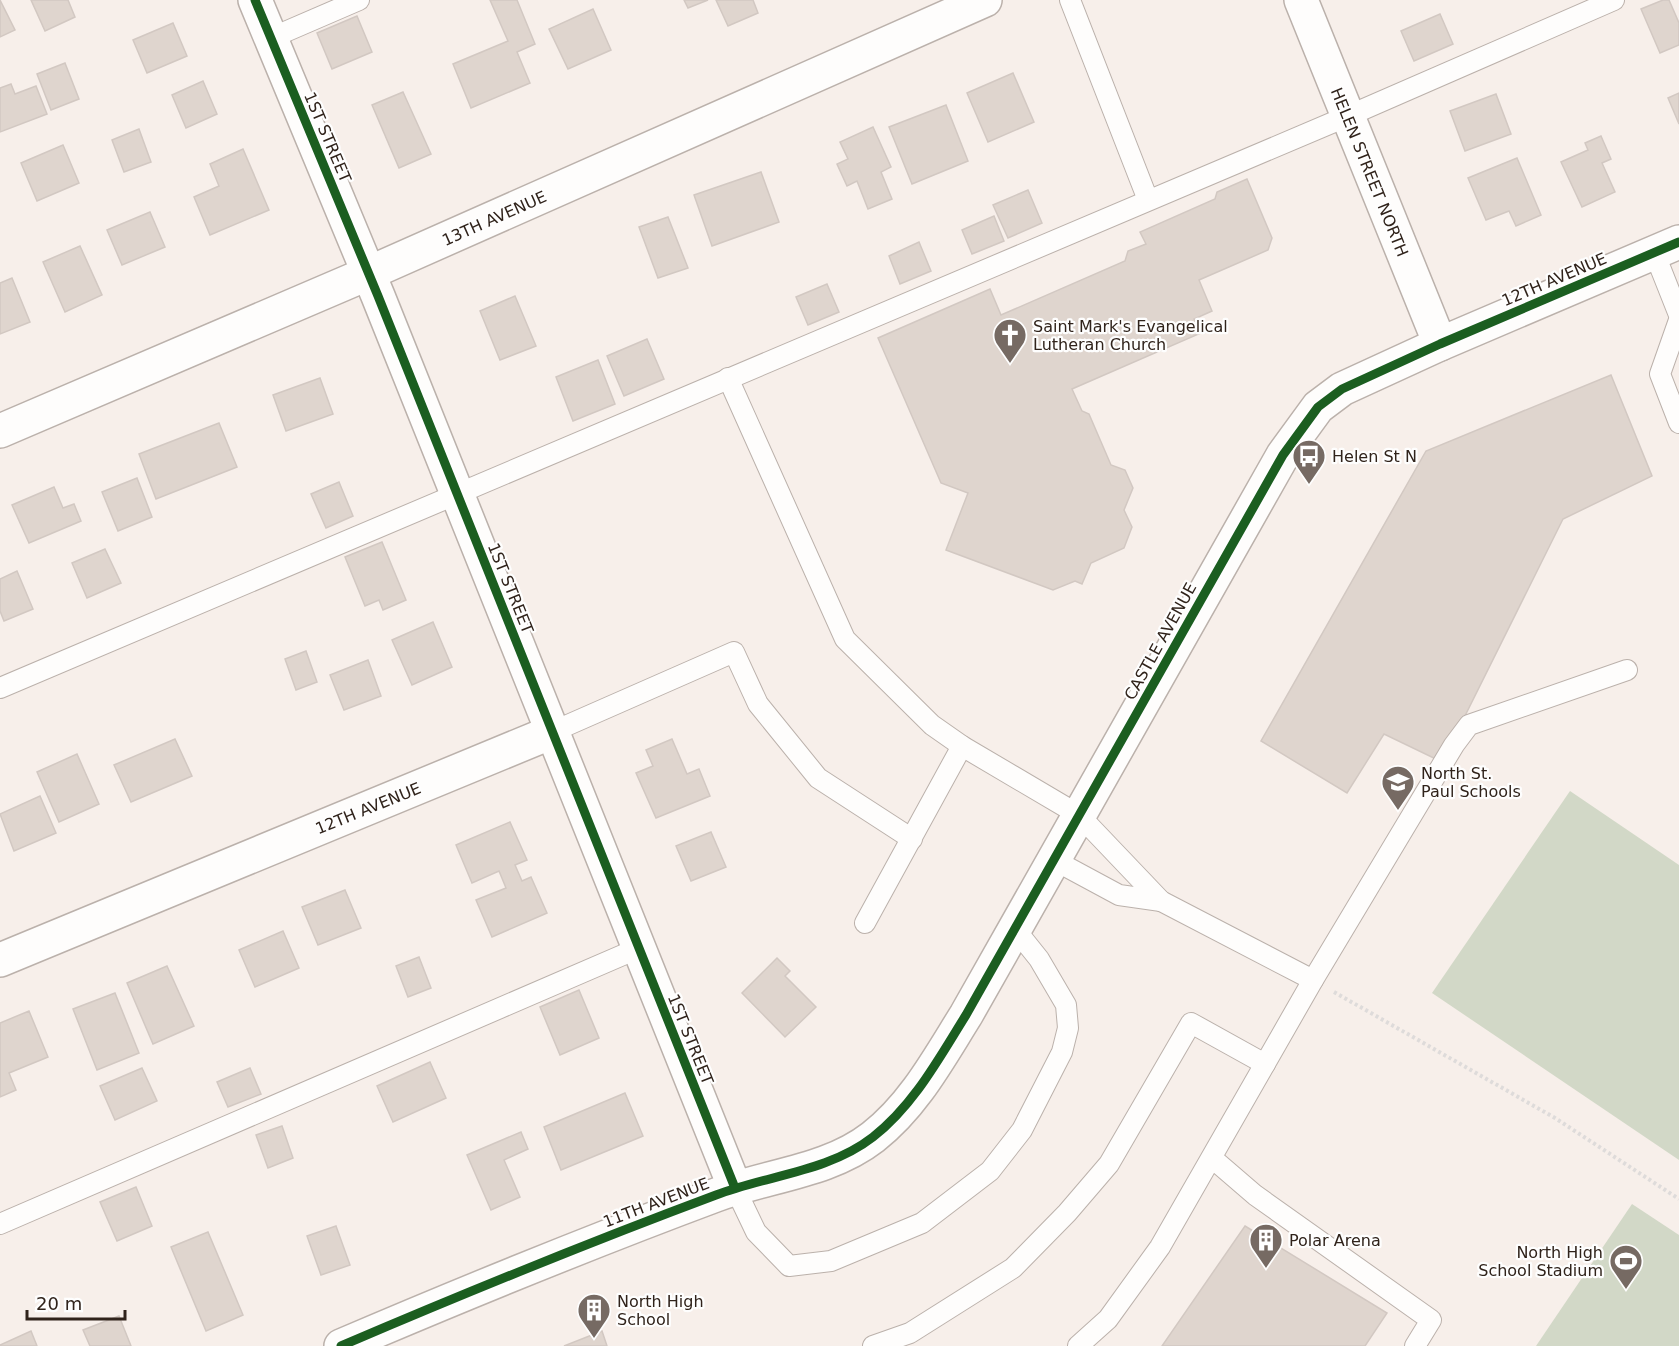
<svg xmlns="http://www.w3.org/2000/svg" width="1679" height="1346" font-family="'DejaVu Sans',sans-serif">
  <style>
    .green { fill: #d2d8c7 }
    .building { fill: #dfd5ce; stroke: #d2c8c2; stroke-width: 1.5 }
    .lines { fill: none; stroke-linecap: round; stroke-linejoin: round }
    .lane-casing { stroke: #bbb1ab; stroke-width: 22 }
    .street-casing { stroke: #bbb1ab; stroke-width: 36 }
    .secondary-casing { stroke: #bbb1ab; stroke-width: 36 }
    .path { stroke: #dedbda; stroke-width: 4; stroke-dasharray: 3 3; stroke-linecap: butt }
    .lane { stroke: #fefdfc; stroke-width: 20 }
    .street { stroke: #fefdfc; stroke-width: 33 }
    .secondary { stroke: #fefdfc; stroke-width: 33 }
    .cycleway-casing { stroke: #fefefe; stroke-width: 13 }
    .cycleway { stroke: #1b5e20; stroke-width: 9 }
    .labels { text-anchor: middle; stroke-width: 4.5; stroke-linejoin: round; paint-order: stroke }
    .street-label { font-size: 16px; fill: #30231b; stroke: #fefefe }
    .poi-label { font-size: 16px; fill: #30231b; stroke: #fefefe; text-anchor: start }
  </style>
  <rect width="100%" height="100%" fill="#f7efea"/>
  <g class="green">
    <polygon points="1570,791 1679,865 1679,1160 1432,993"/>
    <polygon points="1632,1204 1679,1235 1679,1346 1536,1346"/>
  </g>
  <g class="building">
    <polygon points="0,0 15,30 0,37"/>
    <polygon points="31,0 68,0 75,17 45,31"/>
    <polygon points="490,0 517,0 535,44 517,52 530,83 471,108 453,64 508,41"/>
    <polygon points="684,0 708,0 688,8"/>
    <polygon points="716,0 753,0 758,13 728,26"/>
    <polygon points="1663,0 1669,0 1679,23 1679,45 1660,53 1641,9"/>
    <polygon points="593,9 611,50 568,69 549,29"/>
    <polygon points="1440,14 1453,44 1414,61 1401,31"/>
    <polygon points="357,16 372,52 332,69 317,33"/>
    <polygon points="173,23 187,56 147,73 133,40"/>
    <polygon points="65,63 79,99 51,110 37,74"/>
    <polygon points="1013,73 1034,122 988,142 967,93"/>
    <polygon points="203,81 217,114 186,128 172,95"/>
    <polygon points="11,84 15,94 36,86 47,114 0,132 0,88"/>
    <polygon points="403,92 431,154 399,168 372,105"/>
    <polygon points="1679,93 1679,124 1668,98"/>
    <polygon points="1496,94 1511,134 1465,151 1450,111"/>
    <polygon points="946,105 968,161 912,184 889,127"/>
    <polygon points="873,127 891,167 881,172 892,199 868,209 857,181 847,186 837,164 848,159 840,142"/>
    <polygon points="139,129 151,162 124,172 112,140"/>
    <polygon points="1601,136 1611,159 1602,163 1615,192 1582,207 1561,162 1588,150 1585,143"/>
    <polygon points="63,145 79,183 37,201 21,163"/>
    <polygon points="243,149 269,210 210,235 194,197 219,186 210,164"/>
    <polygon points="1517,158 1541,215 1516,226 1509,211 1486,220 1468,178"/>
    <polygon points="761,172 779,222 712,246 694,195"/>
    <polygon points="1247,179 1272,238 1268,250 1199,280 1212,311 1194,319 1201,333 1072,389 1082,411 1089,414 1111,465 1125,470 1133,488 1124,510 1132,527 1124,548 1091,563 1082,584 1075,581 1053,590 946,550 968,493 941,483 878,338 990,289 1001,315 1125,261 1128,251 1146,244 1140,232 1215,199 1217,192"/>
    <polygon points="1028,190 1042,223 1008,238 993,205"/>
    <polygon points="150,212 165,247 122,265 107,230"/>
    <polygon points="994,216 1004,241 972,254 962,230"/>
    <polygon points="668,217 688,268 658,278 639,227"/>
    <polygon points="919,242 931,271 900,284 889,256"/>
    <polygon points="80,246 102,295 65,312 43,262"/>
    <polygon points="12,278 30,322 0,334 0,283"/>
    <polygon points="827,284 839,312 808,325 796,297"/>
    <polygon points="515,296 536,346 500,360 480,311"/>
    <polygon points="647,339 664,379 624,396 607,356"/>
    <polygon points="598,360 615,404 573,421 556,377"/>
    <polygon points="1611,375 1652,476 1563,519 1442,762 1384,734 1347,793 1261,741 1426,451"/>
    <polygon points="320,378 333,414 286,431 273,395"/>
    <polygon points="219,423 237,467 156,499 139,454"/>
    <polygon points="137,478 152,517 118,531 102,492"/>
    <polygon points="339,482 353,516 326,528 311,494"/>
    <polygon points="54,487 63,508 74,504 81,521 29,543 12,505"/>
    <polygon points="382,542 406,600 383,610 379,600 365,606 345,557"/>
    <polygon points="105,549 121,583 87,598 72,563"/>
    <polygon points="17,571 33,609 4,621 0,611 0,579"/>
    <polygon points="433,622 452,667 412,685 392,640"/>
    <polygon points="306,651 317,682 296,690 285,659"/>
    <polygon points="368,660 381,696 344,710 330,675"/>
    <polygon points="175,739 192,776 131,802 114,765"/>
    <polygon points="672,739 687,774 699,769 710,796 656,818 636,773 653,766 646,750"/>
    <polygon points="77,754 99,804 59,822 37,772"/>
    <polygon points="40,796 56,833 14,851 0,814"/>
    <polygon points="510,822 527,860 515,865 522,881 531,877 547,913 492,937 476,900 506,888 499,871 472,883 456,845"/>
    <polygon points="711,832 726,867 691,881 676,846"/>
    <polygon points="345,890 361,928 318,945 302,907"/>
    <polygon points="283,931 299,968 255,987 239,950"/>
    <polygon points="419,957 431,988 408,997 396,966"/>
    <polygon points="777,958 790,971 785,976 816,1007 785,1037 742,993"/>
    <polygon points="167,966 194,1026 153,1044 127,983"/>
    <polygon points="579,990 599,1038 560,1055 540,1007"/>
    <polygon points="115,993 139,1053 97,1070 73,1009"/>
    <polygon points="29,1011 48,1057 9,1073 16,1090 0,1097 0,1023"/>
    <polygon points="430,1062 446,1098 393,1122 377,1086"/>
    <polygon points="142,1068 157,1101 115,1120 100,1086"/>
    <polygon points="250,1068 261,1094 228,1107 217,1082"/>
    <polygon points="625,1093 643,1136 561,1170 544,1127"/>
    <polygon points="282,1126 293,1158 268,1168 256,1135"/>
    <polygon points="521,1132 528,1149 504,1160 520,1197 491,1210 467,1155"/>
    <polygon points="136,1187 152,1226 117,1241 100,1202"/>
    <polygon points="336,1226 350,1265 321,1275 307,1236"/>
    <polygon points="1245,1226 1387,1313 1365,1346 1162,1346"/>
    <polygon points="208,1232 243,1315 206,1331 171,1247"/>
    <polygon points="119,1316 131,1346 90,1346 83,1330"/>
    <polygon points="31,1331 37,1346 0,1346 0,1345"/>
    <polygon points="602,1331 607,1346 564,1346"/>
  </g>
  <g class="lines">
    <defs>
      <g id="lane">
        <polyline points="1070,0 1148,200"/>
        <polyline points="271,38 359,0"/>
        <polyline points="1654,252 1679,315"/>
        <polyline points="1679,320 1660,374 1679,423"/>
        <polyline points="728,378 845,639 932,725 962,746 1079,815 1161,901 1313,980"/>
        <polyline points="0,688 1348,116 1614,0"/>
        <polyline points="552,732 734,652 758,704 818,778 912,839"/>
        <polyline points="1054,860 1119,895 1161,901"/>
        <polyline points="865,923 962,746"/>
        <polyline points="1212,1158 1255,1195 1431,1320 1415,1346"/>
        <polyline points="735,1188 756,1232 789,1266 831,1261 922,1223 990,1171 1022,1130 1062,1052 1068,1028 1066,1005 1039,959 1015,929"/>
        <polyline points="0,1224 639,948"/>
        <polyline points="873,1346 910,1333 1013,1268 1067,1213 1109,1164 1191,1023 1265,1064"/>
        <polyline points="1078,1346 1108,1319 1160,1247 1313,980 1454,745 1469,725 1627,670"/>
      </g>
      <g id="street">
        <polyline points="255,0 378,296 735,1188"/>
        <polyline points="1301,0 1440,344"/>
        <polyline points="0,431 369,273 985,0"/>
        <polyline points="0,960 552,732"/>
      </g>
      <path id="secondary" d="M 341,1346 C 465,1293 590,1242 716,1195 C 768,1175 828,1172 873,1137 C 914,1105 939,1058 966,1015 L 1283,455 L 1318,407 L 1342,389 L 1440,344 L 1679,242"/>
    </defs>
    <use href="#lane" class="lane-casing"/>
    <use href="#street" class="street-casing"/>
    <use href="#secondary" class="secondary-casing"/>
    <polyline class="path" points="1334,992 1555,1118 1679,1199"/>
    <use href="#lane" class="lane"/>
    <use href="#street" class="street"/>
    <use href="#secondary" class="secondary"/>
    <defs>
      <g id="cycleway">
        <polyline points="255,0 378,296 735,1188"/>
        <path d="M 341,1346 C 465,1293 590,1242 716,1195 C 768,1175 828,1172 873,1137 C 914,1105 939,1058 966,1015 L 1283,455 L 1318,407 L 1342,389 L 1440,344 L 1679,242"/>
      </g>
    </defs>
    <use href="#cycleway" class="cycleway-casing"/>
    <use href="#cycleway" class="cycleway"/>
  </g>
  <defs>
    <symbol id="church-pin" viewBox="-11 -11 22 30"><path d="M0 17L-7.5 6A9.5 9.5 0 1 1 7.5 6Z" fill="#766a63" stroke="#fefefe"/><path d="M-1.2-6h2.4v3.5h3.3v2.4h-3.3V6h-2.4V-.1h-3.3v-2.4h3.3Z" fill="#fff"/></symbol>
    <symbol id="bus-pin" viewBox="-11 -11 22 30"><path d="M0 17L-7.5 6A9.5 9.5 0 1 1 7.5 6Z" fill="#766a63" stroke="#fefefe"/><path d="M-5-6H5V4H4V6H2V4H-2V6H-4V4H-5ZM-3.5-4V0h7V-4ZM-3.5 1.2v1.5H-2V1.2ZM2 1.2v1.5H3.5V1.2Z" fill="#fff"/></symbol>
    <symbol id="school-pin" viewBox="-11 -11 22 30"><path d="M0 17L-7.5 6A9.5 9.5 0 1 1 7.5 6Z" fill="#766a63" stroke="#fefefe"/><path d="M0-5L7-2L0 1L-7-2ZM-4 1L0 2.5L4 1V4Q0 6-4 4Z" fill="#fff"/></symbol>
    <symbol id="building-pin" viewBox="-11 -11 22 30"><path d="M0 17L-7.5 6A9.5 9.5 0 1 1 7.5 6Z" fill="#766a63" stroke="#fefefe"/><path d="M-4-6H4V6H1V3H-1V6H-4ZM-2.5-4.3h1.7v1.8h-1.7ZM.8-4.3h1.7v1.8H.8ZM-2.5-1h1.7V.8h-1.7ZM.8-1h1.7V.8H.8Z" fill="#fff"/></symbol>
    <symbol id="stadium-pin" viewBox="-11 -11 22 30"><path d="M0 17L-7.5 6A9.5 9.5 0 1 1 7.5 6Z" fill="#766a63" stroke="#fefefe"/><path d="M0-5a6.5 5 0 1 0 0 10a6.5 5 0 1 0 0-10ZM-3.5-1.8h7v3.6h-7Z" fill="#fff"/></symbol>
  </defs>
  <g fill-rule="evenodd">
    <use href="#church-pin" x="991" y="316" width="38" height="52"/>
    <use href="#bus-pin" x="1290" y="437" width="38" height="52"/>
    <use href="#school-pin" x="1379" y="763" width="38" height="52"/>
    <use href="#building-pin" x="1247" y="1221" width="38" height="52"/>
    <use href="#stadium-pin" x="1607" y="1242" width="38" height="52"/>
    <use href="#building-pin" x="575" y="1291" width="38" height="52"/>
  </g>
  <g class="labels">
    <g class="street-label">
      <text transform="translate(328 137) rotate(67)" y="6">1ST STREET</text>
      <text transform="translate(1370 172) rotate(68)" y="6">HELEN STREET NORTH</text>
      <text transform="translate(494 218) rotate(-24)" y="6">13TH AVENUE</text>
      <text transform="translate(1554 279) rotate(-23)" y="6">12TH AVENUE</text>
      <text transform="translate(511 588) rotate(68)" y="6">1ST STREET</text>
      <text transform="translate(1160 641) rotate(-61)" y="6">CASTLE AVENUE</text>
      <text transform="translate(368 808) rotate(-22)" y="6">12TH AVENUE</text>
      <text transform="translate(691 1039) rotate(68)" y="6">1ST STREET</text>
      <text transform="translate(656 1202) rotate(-21)" y="6">11TH AVENUE</text>
    </g>
    <g class="poi-label">
      <text x="1033" y="332">Saint Mark's Evangelical<tspan x="1033" dy="18">Lutheran Church</tspan></text>
      <text x="1332" y="462">Helen St N</text>
      <text x="1421" y="779">North St.<tspan x="1421" dy="18">Paul Schools</tspan></text>
      <text x="1289" y="1246">Polar Arena</text>
      <text x="1603" y="1258" text-anchor="end">North High<tspan x="1603" dy="18">School Stadium</tspan></text>
      <text x="617" y="1307">North High<tspan x="617" dy="18">School</tspan></text>
    </g>
  </g>
  <path d="M27 1310v9h98v-9" fill="none" stroke="#30231b" stroke-width="3"/>
  <text x="36" y="1310" font-size="18" fill="#30231b" stroke="#fefefe" stroke-width="4.5" paint-order="stroke">20 m</text>
</svg>
